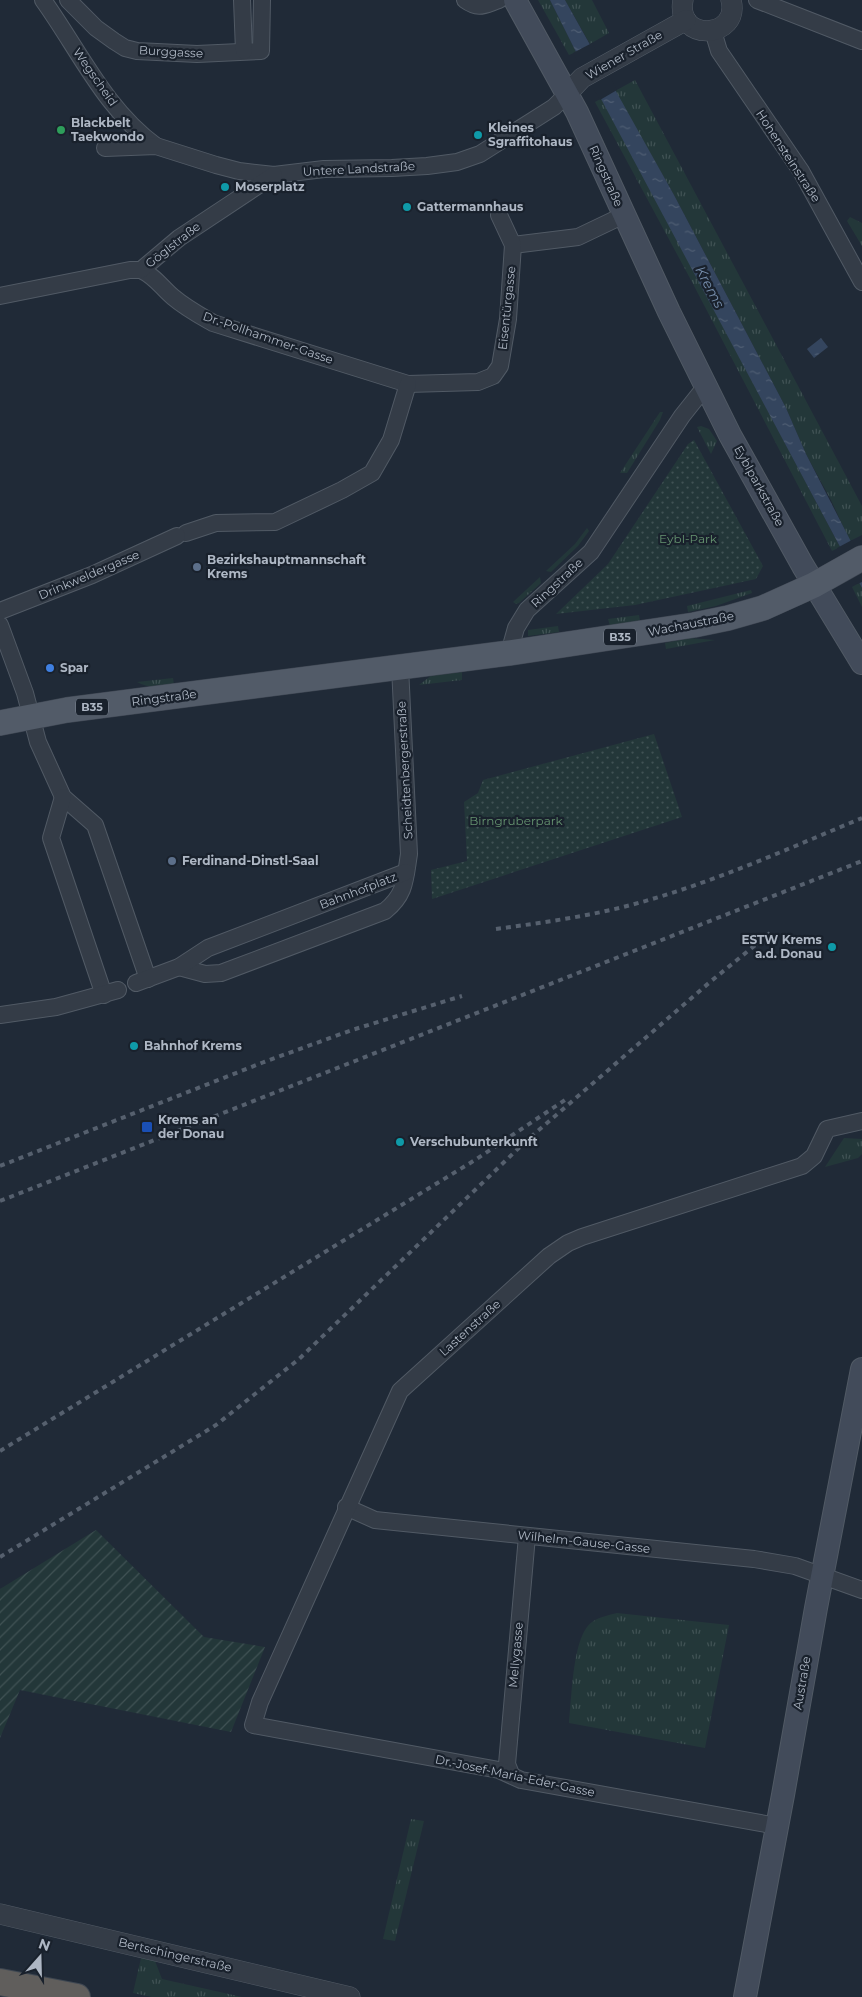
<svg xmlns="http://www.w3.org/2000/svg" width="862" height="1997" font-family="Montserrat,sans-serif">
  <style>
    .grass { fill: url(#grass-tufts) }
    .park { fill: url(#park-dots) }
    .garden { fill: url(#garden-furrows) }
    .water { fill: url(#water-ripples) }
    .pier { fill: #202a37 }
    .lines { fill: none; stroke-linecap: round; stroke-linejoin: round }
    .minor-casing { stroke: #515a65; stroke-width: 18 }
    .tertiary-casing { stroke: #515a65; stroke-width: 21 }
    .secondary-casing { stroke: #515a65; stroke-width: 24 }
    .primary-casing { stroke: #3d4551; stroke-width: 26 }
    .trunk-casing { stroke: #3e4752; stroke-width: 28 }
    .minor { stroke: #343c47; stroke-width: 16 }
    .tertiary { stroke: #343c47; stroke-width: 20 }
    .secondary { stroke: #424b5a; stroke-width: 22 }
    .primary { stroke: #525b68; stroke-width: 25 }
    .trunk { stroke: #605e5c; stroke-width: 26 }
    .rail { stroke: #56606e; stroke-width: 4; stroke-dasharray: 5 5; stroke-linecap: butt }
    .leisure-dot { fill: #2e9e5b; stroke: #19212c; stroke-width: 2 }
    .culture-dot { fill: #0f9aa8; stroke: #19212c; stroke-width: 2 }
    .service-dot { fill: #5c6f8a; stroke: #19212c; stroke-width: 2 }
    .shop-dot { fill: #3f7fe0; stroke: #19212c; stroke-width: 2 }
    .transit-dot { fill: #1a4fb4; stroke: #19212c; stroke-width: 2 }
    .labels { text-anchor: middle; stroke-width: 4.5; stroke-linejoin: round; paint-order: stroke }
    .shield { fill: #19212c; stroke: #818a96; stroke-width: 1 }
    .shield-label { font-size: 11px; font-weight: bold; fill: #aeb7c4 }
    .street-label { font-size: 12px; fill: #aeb7c4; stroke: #19212c }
    .poi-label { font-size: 12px; font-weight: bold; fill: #aeb7c4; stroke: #19212c; text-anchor: start }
    .park-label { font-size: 12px; fill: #669470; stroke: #19212c }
    .water-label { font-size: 14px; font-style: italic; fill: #768eac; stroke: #19212c }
  </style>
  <defs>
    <pattern id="grass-tufts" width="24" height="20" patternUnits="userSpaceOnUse" patternTransform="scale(1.25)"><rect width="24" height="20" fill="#233739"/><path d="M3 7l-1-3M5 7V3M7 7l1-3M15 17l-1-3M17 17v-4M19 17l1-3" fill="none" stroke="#405254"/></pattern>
    <pattern id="park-dots" width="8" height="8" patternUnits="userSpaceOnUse" patternTransform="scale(1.25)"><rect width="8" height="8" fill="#233739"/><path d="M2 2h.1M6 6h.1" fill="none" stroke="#405254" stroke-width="1.8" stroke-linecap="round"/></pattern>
    <pattern id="garden-furrows" width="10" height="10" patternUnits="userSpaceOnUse" patternTransform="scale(1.25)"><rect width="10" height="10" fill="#233739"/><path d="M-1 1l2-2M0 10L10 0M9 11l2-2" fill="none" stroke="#405254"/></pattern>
    <pattern id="water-ripples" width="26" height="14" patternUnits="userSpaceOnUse" patternTransform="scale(1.25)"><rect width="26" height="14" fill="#34455e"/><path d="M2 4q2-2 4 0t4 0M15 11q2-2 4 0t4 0" fill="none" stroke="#4f5e73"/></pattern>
  </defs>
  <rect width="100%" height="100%" fill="#202a37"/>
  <g class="grass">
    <polygon points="538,0 550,0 576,52 569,55"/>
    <polygon points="565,0 592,0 609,33 590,44"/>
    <polygon points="635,80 862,506 862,535 850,541 831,500 806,454 786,408 674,195 615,91"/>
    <polygon points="602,98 840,547 832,551 692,282 595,102"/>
    <polygon points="850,217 862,223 862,246 847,221"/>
    <polygon points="660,412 663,412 660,420 627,473 620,473"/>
    <polygon points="701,426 709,429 717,441 711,454 697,427"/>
    <polygon points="587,528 589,531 578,546 551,572 546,571 575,544"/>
    <polygon points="540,577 541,583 519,603 516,604 513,602"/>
    <polygon points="859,583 862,588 862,607 852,587"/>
    <polygon points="751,590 752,593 716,606 688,612 687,606"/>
    <polygon points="639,615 640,621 610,626 608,619"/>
    <polygon points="558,626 559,632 528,636 528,630"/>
    <polygon points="689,638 715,640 666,649 665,643"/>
    <polygon points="462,672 462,680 419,685 432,675"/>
    <path d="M 173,678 L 174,685 C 161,687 149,689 137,682 Z"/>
    <polygon points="844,1138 862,1139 862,1154 858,1158 825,1167"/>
    <path d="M 617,1613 L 729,1625 L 705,1748 L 569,1723 C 572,1699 572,1636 592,1622 C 599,1617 609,1615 617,1613 Z"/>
    <polygon points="411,1819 424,1821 395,1941 383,1939"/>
    <polygon points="141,1958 155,1961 162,1979 242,1997 152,1997 133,1993"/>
  </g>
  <g class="park">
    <polygon points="694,440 763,566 756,579 635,605 556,614 608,564 688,444"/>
    <polygon points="654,734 682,817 432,899 431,870 467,861 464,802 478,793 483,780"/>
  </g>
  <polygon class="garden" points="96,1530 204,1637 265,1647 231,1732 20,1690 0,1738 0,1589"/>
  <g class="water">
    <polygon points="550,0 565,0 674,195 786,408 806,454 862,563 862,588 576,52"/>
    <polygon points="821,338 828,347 814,358 807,349"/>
  </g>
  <g class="pier">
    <polygon points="592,43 617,90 600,100 573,53"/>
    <polygon points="852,540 862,558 862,582 857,584 837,548"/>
  </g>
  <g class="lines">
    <defs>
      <g id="minor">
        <path d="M 43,0 C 79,50 105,109 156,146"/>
        <polyline points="68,0 96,28 114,41 125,48 137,51 197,54 261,51 262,0"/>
        <polyline points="242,0 244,51"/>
        <path d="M 465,0 C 479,10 484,5 499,0"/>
        <polyline points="757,0 862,41"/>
        <polyline points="713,31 719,51 801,171 862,282"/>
        <polyline points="105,148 156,146 216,165 239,171 274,175 324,169 392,168 427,166 457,162 480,154 554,107 567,94"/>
        <polyline points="513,245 578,237 624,215"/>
        <path d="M 141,270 C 156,277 161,287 173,297 C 186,308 199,315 213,323 L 408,384 L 478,382 L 493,376 L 500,366 L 508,319 L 513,245 L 499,215"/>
        <polyline points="0,296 130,270 141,270 179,238 274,175"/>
        <polyline points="186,533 216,523 275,522 342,490 372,473 391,440 408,384"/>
        <polyline points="0,611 92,575 177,536"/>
        <polyline points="0,625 25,693 38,742 63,797 95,825 148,979"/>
        <polyline points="509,653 516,628 527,610 591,552 682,416 705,387"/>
        <polyline points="63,797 51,838 104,995"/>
        <path d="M 179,967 L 205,974 L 221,973 L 385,911 C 406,894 405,879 409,854 L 400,667"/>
        <polyline points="136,983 179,967 208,948 406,872"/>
        <polyline points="0,1015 56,1007 118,990"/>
        <polyline points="346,1507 375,1520 754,1559 795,1566 862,1590"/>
        <polyline points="511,1774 507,1764 527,1536"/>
        <polyline points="777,1826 521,1780 499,1770 253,1725 260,1702 400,1391 549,1256 568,1243 582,1237 802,1166 814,1156 827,1129 862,1121"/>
      </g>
      <g id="tertiary">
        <path d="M 683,0 C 675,43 741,39 731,0"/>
        <polyline points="567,94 582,78 686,20"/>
        <polyline points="0,1914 350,1997"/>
      </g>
      <g id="secondary">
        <polyline points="515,0 577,112 669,312 730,435 803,566 862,663"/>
        <polyline points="745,1997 783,1795 816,1608 862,1369"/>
      </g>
      <polyline id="primary" points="0,723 67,710 509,653 694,625 728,618 763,608 814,585 862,558"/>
      <polyline id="trunk" points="0,1982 77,1997"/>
    </defs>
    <use href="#minor" class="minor-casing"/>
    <use href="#tertiary" class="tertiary-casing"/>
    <use href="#secondary" class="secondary-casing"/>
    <use href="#primary" class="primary-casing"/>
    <use href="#trunk" class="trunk-casing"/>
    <use href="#minor" class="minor"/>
    <use href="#tertiary" class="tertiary"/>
    <use href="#secondary" class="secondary"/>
    <use href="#primary" class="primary"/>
    <use href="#trunk" class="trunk"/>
    <g class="rail">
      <path d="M 496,929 C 540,923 584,917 627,906 C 708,885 785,850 862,818"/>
      <polyline points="0,1166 264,1062 352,1030 462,996"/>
      <polyline points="0,1201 862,861"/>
      <polyline points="0,1451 475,1160 565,1100"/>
      <polyline points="0,1557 216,1425 299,1359 525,1142 710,982 770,933"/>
    </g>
  </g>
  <circle class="leisure-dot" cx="61" cy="130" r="5"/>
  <g class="culture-dot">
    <circle cx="478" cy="135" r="5"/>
    <circle cx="225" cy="187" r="5"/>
    <circle cx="407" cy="207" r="5"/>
    <circle cx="832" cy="947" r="5"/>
    <circle cx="134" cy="1046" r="5"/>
    <circle cx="400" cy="1142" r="5"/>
  </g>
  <g class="service-dot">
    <circle cx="197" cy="567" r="5"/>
    <circle cx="172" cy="861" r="5"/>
  </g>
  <circle class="shop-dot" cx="50" cy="668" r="5"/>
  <rect class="transit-dot" x="141" y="1121" width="12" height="12" rx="2.5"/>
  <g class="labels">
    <g class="shield">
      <rect x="604" y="628.5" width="32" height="17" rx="4"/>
      <rect x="76" y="698.5" width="32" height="17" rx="4"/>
    </g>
    <g class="shield-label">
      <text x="620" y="641">B35</text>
      <text x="92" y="711">B35</text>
    </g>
    <g class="street-label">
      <text transform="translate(171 52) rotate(3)" y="4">Burggasse</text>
      <text transform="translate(624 55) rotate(-30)" y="4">Wiener Straße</text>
      <text transform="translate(95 77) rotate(55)" y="4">Wegscheid</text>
      <text transform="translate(788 156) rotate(57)" y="4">Hohensteinstraße</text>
      <text transform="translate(359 169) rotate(-3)" y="4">Untere Landstraße</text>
      <text transform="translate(606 176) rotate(66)" y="4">Ringstraße</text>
      <text transform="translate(173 245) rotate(-38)" y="4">Göglstraße</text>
      <text transform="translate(507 308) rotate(-84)" y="4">Eisentürgasse</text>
      <text transform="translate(268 338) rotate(19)" y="4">Dr.-Pollhammer-Gasse</text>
      <text transform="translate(759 486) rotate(61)" y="4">Eyblparkstraße</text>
      <text transform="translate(89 575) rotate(-23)" y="4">Drinkweldergasse</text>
      <text transform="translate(557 583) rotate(-43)" y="4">Ringstraße</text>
      <text transform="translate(691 624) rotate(-11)" y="4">Wachaustraße</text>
      <text transform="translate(164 698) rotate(-7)" y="4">Ringstraße</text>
      <text transform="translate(405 770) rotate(-93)" y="4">Scheidtenbergerstraße</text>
      <text transform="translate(358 891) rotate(-21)" y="4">Bahnhofplatz</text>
      <text transform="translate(470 1328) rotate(-42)" y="4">Lastenstraße</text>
      <text transform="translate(584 1542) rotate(6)" y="4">Wilhelm-Gause-Gasse</text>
      <text transform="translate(516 1655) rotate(-85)" y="4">Mellygasse</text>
      <text transform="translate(802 1683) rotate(-80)" y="4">Austraße</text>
      <text transform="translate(515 1776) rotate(12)" y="4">Dr.-Josef-Maria-Eder-Gasse</text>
      <text transform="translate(175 1955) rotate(13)" y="4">Bertschingerstraße</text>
    </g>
    <g class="poi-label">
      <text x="71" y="127">Blackbelt<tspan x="71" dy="14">Taekwondo</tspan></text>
      <text x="488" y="132">Kleines<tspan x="488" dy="14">Sgraffitohaus</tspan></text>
      <text x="235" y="191">Moserplatz</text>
      <text x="417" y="211">Gattermannhaus</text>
      <text x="207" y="564">Bezirkshauptmannschaft<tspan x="207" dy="14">Krems</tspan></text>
      <text x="60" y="672">Spar</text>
      <text x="182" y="865">Ferdinand-Dinstl-Saal</text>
      <text x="822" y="944" text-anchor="end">ESTW Krems<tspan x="822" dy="14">a.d. Donau</tspan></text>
      <text x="144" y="1050">Bahnhof Krems</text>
      <text x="158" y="1124">Krems an<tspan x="158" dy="14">der Donau</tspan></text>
      <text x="410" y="1146">Verschubunterkunft</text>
    </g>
    <g class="park-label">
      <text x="688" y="543">Eybl-Park</text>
      <text x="516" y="825">Birngruberpark</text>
    </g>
    <g class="water-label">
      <text transform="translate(710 287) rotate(62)" y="5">Krems</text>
    </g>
  </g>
  <g transform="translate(40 1957) rotate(20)" stroke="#19212c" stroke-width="4" paint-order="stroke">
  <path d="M0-4L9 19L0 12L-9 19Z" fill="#aeb7c4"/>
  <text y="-8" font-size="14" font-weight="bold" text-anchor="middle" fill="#aeb7c4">N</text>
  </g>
</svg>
